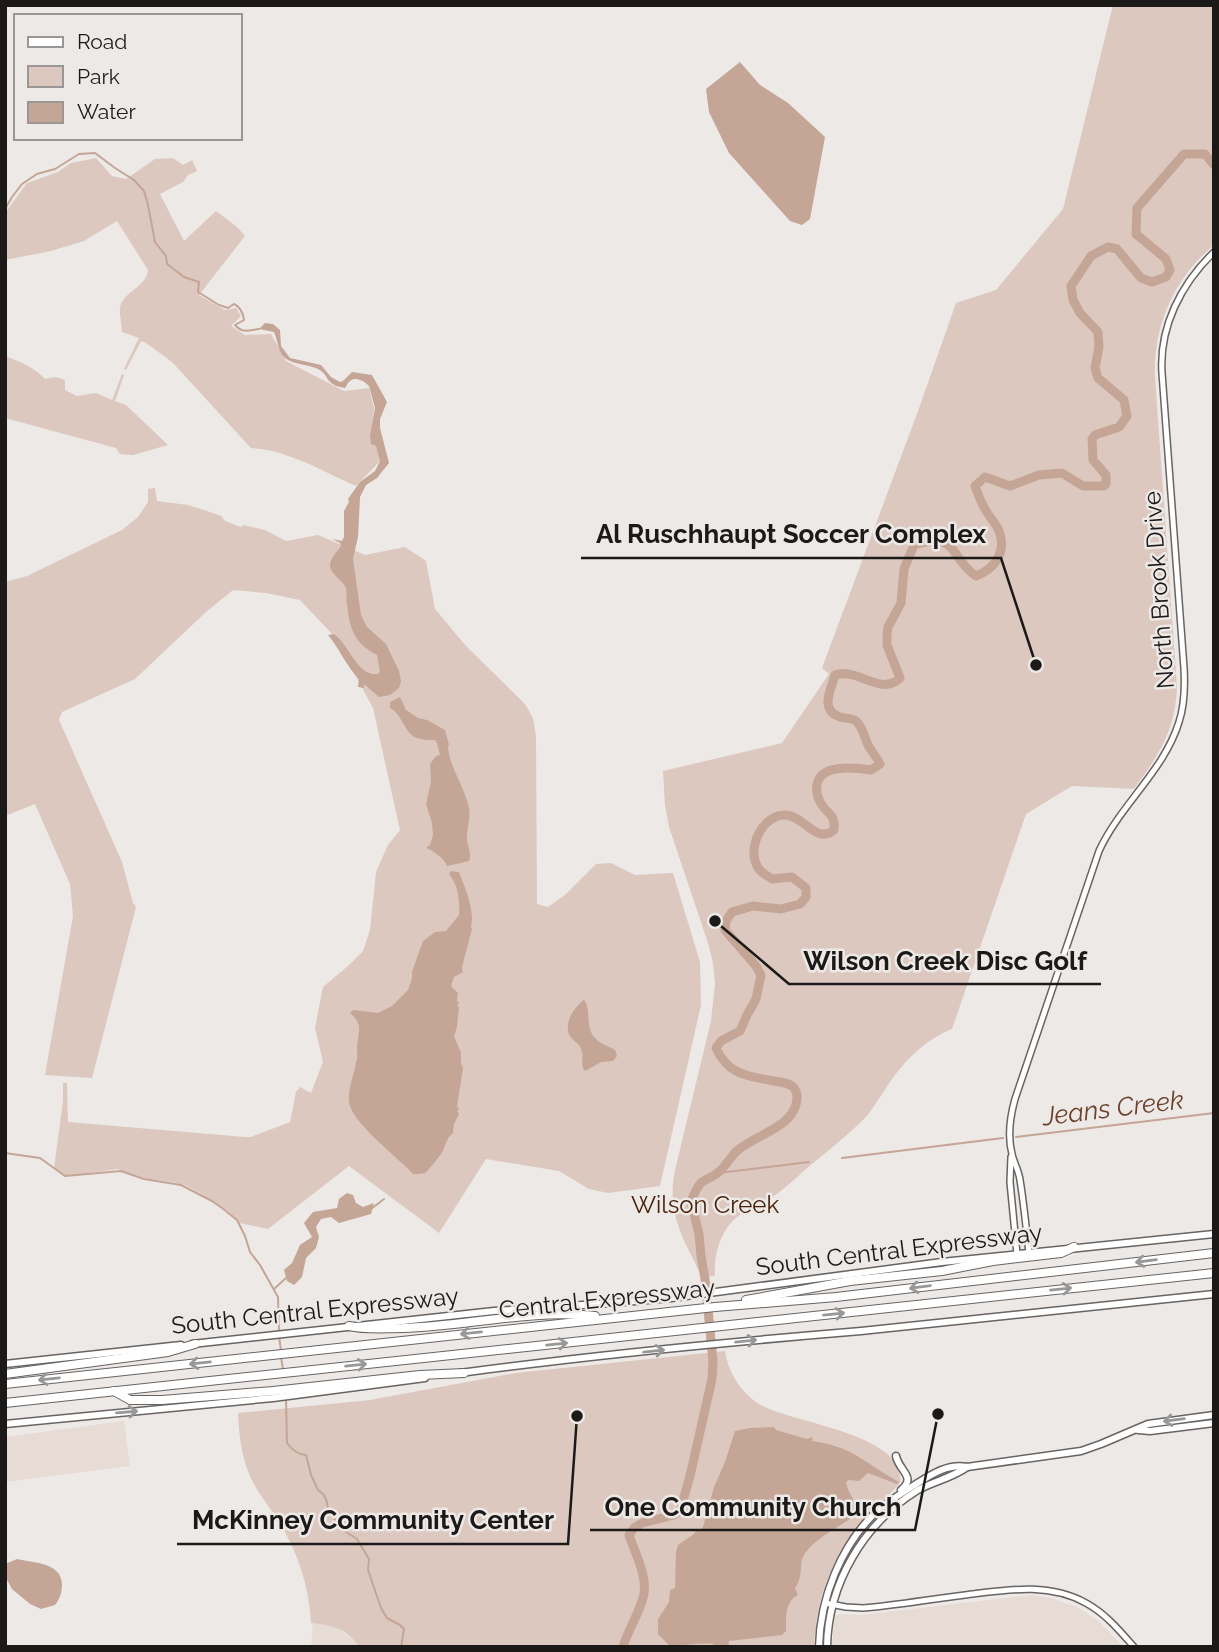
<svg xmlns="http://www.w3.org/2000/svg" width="1219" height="1652" font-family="Raleway,sans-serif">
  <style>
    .built { fill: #e7dbd5 }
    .green { fill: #dcc8bf }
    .water { fill: #c4a596 }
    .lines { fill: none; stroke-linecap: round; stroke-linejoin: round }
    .stream { stroke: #c4a596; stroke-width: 2 }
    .river { stroke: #c4a596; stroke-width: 9 }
    .tertiary-casing { stroke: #686462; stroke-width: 8 }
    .secondary-casing { stroke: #686462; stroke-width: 9 }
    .motorway-casing { stroke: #686462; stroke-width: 10 }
    .tertiary { stroke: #fff; stroke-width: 5 }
    .secondary { stroke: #fff; stroke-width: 6 }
    .motorway { stroke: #fff; stroke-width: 8 }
    .oneway { stroke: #989898 }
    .labels { text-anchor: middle; stroke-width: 5; stroke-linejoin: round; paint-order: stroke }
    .street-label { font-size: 24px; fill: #1b1a19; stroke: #ede9e7 }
    .park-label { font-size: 24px; fill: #4a2008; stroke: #ede9e7 }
    .water-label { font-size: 26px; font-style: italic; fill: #6d4029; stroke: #ede9e7 }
    .leader { fill: none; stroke: #1b1a19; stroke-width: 2.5 }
    .callout-dot { fill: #1b1a19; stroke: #ede9e7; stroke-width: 2.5 }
    .callout-label { font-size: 26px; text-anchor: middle; font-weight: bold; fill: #1b1a19; stroke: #ede9e7; stroke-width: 5; stroke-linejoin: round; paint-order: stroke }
  </style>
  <rect width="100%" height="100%" fill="#ede9e7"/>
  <g class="built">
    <polygon points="124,1421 130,1466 5,1482 5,1437"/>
    <polygon points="1030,1595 1051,1598 1077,1607 1099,1621 1123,1647 832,1647 835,1616 840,1614 861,1615"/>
    <polygon points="313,1620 327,1621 355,1641 359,1647 311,1647"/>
  </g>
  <g class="green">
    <path d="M 1113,5 L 1214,5 L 1214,245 C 1174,278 1153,326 1155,377 L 1177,687 C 1175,732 1159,754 1134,789 L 1072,786 L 1026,814 L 952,1029 C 926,1039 903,1062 888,1085 C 879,1098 872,1112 860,1123 C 843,1139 824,1154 806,1169 C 796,1178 785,1188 774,1196 C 758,1208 743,1208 729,1225 C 718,1240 714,1257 715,1276 L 702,1277 C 684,1239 666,1215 675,1170 L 711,1021 L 715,984 L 713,963 L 708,943 L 669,827 L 665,805 L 663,771 L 782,743 L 829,674 L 822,668 L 918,411 L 956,303 L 996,290 L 1063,209 Z"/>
    <path d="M 96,158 L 112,176 L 126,179 L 155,159 L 173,158 L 183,165 L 192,160 L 197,171 L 188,175 L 183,182 L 160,194 L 184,241 L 216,211 L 237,227 L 245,236 L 199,295 L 225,310 L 236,308 L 241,316 L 231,326 L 245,335 L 271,334 L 286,361 L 344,391 L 369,388 L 374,409 L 372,427 L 380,461 L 356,486 C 322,471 288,450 251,448 L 172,362 L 146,343 L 141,341 L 126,370 L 124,369 L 139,338 L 122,332 C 122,326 119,312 120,308 C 122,292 147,287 148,270 L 117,221 L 84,241 L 51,251 L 5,260 L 5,213 L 27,183 L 58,172 L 71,163 Z"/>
    <path d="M 5,356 C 21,362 34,367 45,379 L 56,377 L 65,380 L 65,390 L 77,396 L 96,393 L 112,400 L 122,374 L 124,375 L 115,401 L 126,405 L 168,445 L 133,455 L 120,454 L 116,448 L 5,418 Z"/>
    <polygon points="155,488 157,501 188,505 207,511 221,516 225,521 241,527 243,525 265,530 286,541 318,535 365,555 405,547 426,561 435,609 466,646 525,704 533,718 536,736 537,904 548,907 565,895 596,864 611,863 635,875 673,873 700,962 701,1005 660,1186 608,1193 589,1189 559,1171 486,1159 439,1233 349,1166 268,1229 239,1223 228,1211 200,1193 185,1185 172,1182 148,1179 117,1169 67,1176 61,1174 54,1168 63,1101 63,1083 67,1083 68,1122 245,1137 251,1137 290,1122 296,1092 300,1087 311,1093 323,1062 315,1028 323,987 348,966 363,951 370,930 376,872 388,845 400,830 373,708 334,636 300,600 266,593 233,590 206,612 135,679 62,712 59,720 122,862 133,903 136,907 92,1078 45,1075 73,916 70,884 35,804 5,816 5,582 27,576 122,530 138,517 148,502 148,489"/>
    <path d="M 725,1351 C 728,1373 741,1392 759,1404 C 790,1423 907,1433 900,1483 C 888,1497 874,1508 862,1522 C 831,1557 816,1600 814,1647 L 359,1647 C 347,1628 331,1625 311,1623 C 309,1584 297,1550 276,1517 C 266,1502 254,1488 248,1471 C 241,1453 239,1433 238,1413 L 370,1400 L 516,1373 Z"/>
  </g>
  <g class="water">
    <polygon points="740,62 760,85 788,103 825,137 810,219 802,225 790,221 729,153 709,112 706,89"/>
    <path d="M 265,323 L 273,324 L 280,330 L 281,346 L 290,358 L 321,365 L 331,377 L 340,382 L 343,381 L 352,372 L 372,375 L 387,402 L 380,419 L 380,428 L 389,463 L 377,478 L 366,485 L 360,497 L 358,537 L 353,559 L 361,615 L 367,627 L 386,644 L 399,671 L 401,681 L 399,688 L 390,695 L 379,697 L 364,684 L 364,688 L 358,687 L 359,679 C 346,666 340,649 328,635 L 334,634 C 337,637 340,639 342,642 C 352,654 360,676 378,674 L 380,672 L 377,655 C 354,643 350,629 347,605 C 346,600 347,593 346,588 C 343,580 331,575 330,566 C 330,558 337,552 341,546 L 340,543 L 332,539 L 342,541 L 344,537 L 344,511 L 349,502 L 348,499 L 360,482 L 375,471 L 380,461 L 376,446 L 371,444 L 370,436 L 375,408 L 369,386 C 365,382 356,376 350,381 C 347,383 347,386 345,388 C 324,385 330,375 318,369 C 308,364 294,365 285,358 C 278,352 278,341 274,332 L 259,329 Z"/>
    <path d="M 400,697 L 406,710 L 418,718 L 427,720 L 445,730 L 449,745 L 448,747 C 449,766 465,788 469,808 C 471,819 466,830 467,840 C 468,848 472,854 469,861 L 447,866 C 445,859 434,851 426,848 L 430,845 L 433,835 L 432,823 L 426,804 L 431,782 L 430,764 L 436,756 L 440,755 L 437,743 L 435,740 C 429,740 422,740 417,738 C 404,733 403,715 390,708 L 390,702 Z"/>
    <path d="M 451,871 L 459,872 C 465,888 475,910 471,927 L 472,929 L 462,967 L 463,972 L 454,977 L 451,986 L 458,993 L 457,1001 L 459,1003 L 457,1006 L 459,1007 L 457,1027 L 454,1036 L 461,1053 L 461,1064 L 463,1068 L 457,1106 L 459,1109 L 457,1111 L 459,1114 L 454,1124 L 453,1133 C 445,1139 446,1147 441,1154 C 439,1157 427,1172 425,1173 C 423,1174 414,1174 413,1174 C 398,1157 350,1122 349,1101 C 348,1088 354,1075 356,1063 C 358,1058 357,1053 357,1047 C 358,1031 364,1025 350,1013 L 353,1010 L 378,1013 L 392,1006 L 408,990 L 412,979 L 412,972 L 423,941 L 435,932 L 446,931 L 459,915 C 460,900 458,885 449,874 Z"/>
    <path d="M 584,1000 C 592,1010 584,1026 595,1038 C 601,1045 609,1046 615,1050 L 617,1056 L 613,1061 L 601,1062 L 585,1071 C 579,1063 585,1058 581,1049 C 579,1043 574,1042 570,1036 C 563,1024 574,1007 584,1000 Z"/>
    <polygon points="347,1193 353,1195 356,1203 363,1207 374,1203 371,1214 339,1223 331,1217 321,1219 316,1227 319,1237 316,1248 306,1258 302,1277 294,1285 287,1281 284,1270 292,1263 300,1245 312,1237 304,1223 313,1212 337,1208 339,1199"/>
    <path d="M 774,1427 L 776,1430 L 807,1439 L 813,1437 L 812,1441 C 825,1443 838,1446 850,1452 C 867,1461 882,1473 899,1482 L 897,1484 L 868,1473 L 859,1481 L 849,1480 L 846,1482 C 848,1494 857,1501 856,1514 C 841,1527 819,1535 806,1552 C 797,1563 805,1574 795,1588 L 798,1595 C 785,1602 786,1616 786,1631 L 782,1635 L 729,1641 L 728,1647 L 715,1647 L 713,1644 C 698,1642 684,1647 669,1645 L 658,1634 L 658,1619 L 669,1602 L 670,1590 L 675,1588 L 676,1552 L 678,1545 L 694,1534 L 696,1531 L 700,1531 L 703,1527 L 714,1487 L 725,1462 L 735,1431 L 750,1428 Z"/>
    <path d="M 17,1559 C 33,1563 61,1562 62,1584 C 62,1592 60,1599 55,1605 L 41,1609 L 30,1604 L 12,1589 L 5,1576 L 5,1564 Z"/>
  </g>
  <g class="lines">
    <g class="stream">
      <path d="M 5,209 L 12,197 L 22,184 L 37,174 L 55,169 L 79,154 L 95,153 L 115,168 L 134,180 L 144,191 L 148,205 L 155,242 L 166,256 L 167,264 L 184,277 L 199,282 L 198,292 L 219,305 L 228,308 L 234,304 C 241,307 243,313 244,320 L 235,325 C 243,334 249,330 259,329"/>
      <polyline points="1016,1137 1214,1113"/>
      <polyline points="5,1153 40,1158 65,1176 121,1171 144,1179 181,1185 212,1201 222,1208 237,1220 245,1236 250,1252 260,1265 278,1297 279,1331"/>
      <polyline points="842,1158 1003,1138"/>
      <polyline points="718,1173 809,1162"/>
      <polyline points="371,1209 384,1199"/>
      <polyline points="274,1289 286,1278"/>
      <polyline points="279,1336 281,1351"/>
      <polyline points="281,1357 283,1369"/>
      <path d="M 286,1399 L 287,1443 C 292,1450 297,1454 306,1455 L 311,1475 L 318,1490 L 324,1495 L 327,1502 L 328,1511 L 343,1530 L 357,1539 L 369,1559 L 368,1570 L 381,1608 L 387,1618 L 400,1625 L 404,1629 L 401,1647"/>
    </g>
    <path class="river" d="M 623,1647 C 628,1629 640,1613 644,1594 C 647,1575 635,1553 629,1535 L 634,1528 L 642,1523 L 674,1515 L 680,1511 L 690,1476 L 712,1379 L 713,1361 L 705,1279 L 701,1256 L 699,1234 L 691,1201 C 694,1195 697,1186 702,1182 C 708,1178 715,1176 720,1171 C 727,1164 731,1156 738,1150 C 756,1134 796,1127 797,1098 C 797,1095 797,1091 794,1088 C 790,1083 781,1082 774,1081 C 748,1076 728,1075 716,1048 L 721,1041 L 740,1031 L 747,1015 L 756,999 L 761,975 L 756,966 L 725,930 L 726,921 L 732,912 L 753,906 L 781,909 L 800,904 L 806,897 L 806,888 L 792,877 L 772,879 C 767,876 762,873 759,869 C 745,850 762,814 786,815 C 804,816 817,845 834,830 C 836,813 826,814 820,802 C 817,796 816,791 817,785 C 820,763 856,768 871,770 L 880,764 C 877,758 872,752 868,745 C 864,737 863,727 856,721 C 850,717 846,719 840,717 C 819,710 831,689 835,675 C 858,667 880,697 900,678 L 887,645 L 887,634 L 888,627 L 901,603 L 904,569 L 914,545 C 960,531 948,557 976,576 C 995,569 1007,552 999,531 C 996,523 988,516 984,507 C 980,501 978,493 975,486 L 985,477 L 1010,486 L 1039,475 L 1062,473 L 1083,486 L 1104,486 L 1106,484 L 1106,475 L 1093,460 L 1092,439 L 1095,435 L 1119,427 L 1127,416 L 1124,400 L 1098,378 L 1095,368 L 1099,347 L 1098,332 L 1080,313 L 1073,300 L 1071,286 L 1091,256 L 1108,247 L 1117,249 L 1141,278 L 1152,282 L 1166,277 L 1170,270 L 1166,259 L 1136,234 L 1137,208 L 1184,154 L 1205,154 L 1214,165"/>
    <defs>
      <g id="tertiary">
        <polyline points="1011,1157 1010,1182 1017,1254"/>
        <path d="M 1029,1252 C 1026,1228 1024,1204 1020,1180 C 1019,1171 1014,1163 1012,1154 C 1007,1135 1010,1117 1015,1099 L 1099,851 C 1120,805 1164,771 1179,722 C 1185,704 1185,686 1184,668 L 1162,373 C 1159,327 1181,284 1214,252"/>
        <path d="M 825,1603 L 846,1607 L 863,1608 C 897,1605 931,1599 965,1595 C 1006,1590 1048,1582 1086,1603 C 1106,1614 1119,1630 1134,1647"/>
      </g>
      <g id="secondary">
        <polyline points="192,1344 494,1311 612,1303 671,1298 942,1262 1214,1234"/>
        <polyline points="5,1364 181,1345"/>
        <path d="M 460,1373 C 593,1355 728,1342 861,1331 L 1214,1294"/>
        <polyline points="5,1424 273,1398 425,1378"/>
        <polyline points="1138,1430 1150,1431 1214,1423"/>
        <path d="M 896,1456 C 899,1471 917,1477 901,1490"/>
        <path d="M 819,1647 C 820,1598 841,1545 877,1511 C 888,1502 900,1494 913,1486 C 929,1476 947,1463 967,1467 L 1081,1451 L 1101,1444 L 1148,1424 L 1214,1415"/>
        <path d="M 827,1647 C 828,1583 864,1523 918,1490 C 934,1481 952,1478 967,1467"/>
      </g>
      <g id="motorway">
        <polyline points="746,1300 850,1281 942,1271 993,1261 1061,1253 1074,1247"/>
        <path d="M 349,1326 C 367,1330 384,1328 403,1328 C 467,1326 531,1309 595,1316"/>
        <polyline points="5,1374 168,1352 195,1344"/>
        <polyline points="5,1384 715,1307 836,1297 1214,1253"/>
        <polyline points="114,1391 130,1400 162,1400 273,1391 420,1375 464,1373"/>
        <polyline points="5,1403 1214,1273"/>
      </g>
    </defs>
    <use href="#tertiary" class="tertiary-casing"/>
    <use href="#secondary" class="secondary-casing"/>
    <use href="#motorway" class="motorway-casing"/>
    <use href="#tertiary" class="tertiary"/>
    <use href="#secondary" class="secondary"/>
    <use href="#motorway" class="motorway"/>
  </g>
  <defs><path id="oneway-shaft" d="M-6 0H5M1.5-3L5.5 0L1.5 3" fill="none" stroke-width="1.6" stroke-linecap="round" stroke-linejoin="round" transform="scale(1.75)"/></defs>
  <g class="oneway">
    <use href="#oneway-shaft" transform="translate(1146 1261) rotate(173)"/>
    <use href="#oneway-shaft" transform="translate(920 1287) rotate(173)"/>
    <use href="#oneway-shaft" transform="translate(1061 1289) rotate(-6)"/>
    <use href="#oneway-shaft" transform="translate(834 1314) rotate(-6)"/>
    <use href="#oneway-shaft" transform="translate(471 1333) rotate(174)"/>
    <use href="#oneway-shaft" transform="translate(746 1341) rotate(-6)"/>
    <use href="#oneway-shaft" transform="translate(557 1344) rotate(-6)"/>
    <use href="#oneway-shaft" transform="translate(654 1351) rotate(-6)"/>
    <use href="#oneway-shaft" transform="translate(200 1363) rotate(174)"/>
    <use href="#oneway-shaft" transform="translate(356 1365) rotate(-6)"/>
    <use href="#oneway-shaft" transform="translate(49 1379) rotate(174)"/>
    <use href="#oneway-shaft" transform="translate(127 1412) rotate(-5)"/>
    <use href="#oneway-shaft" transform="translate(1174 1420) rotate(173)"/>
  </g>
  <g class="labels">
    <g class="street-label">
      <text transform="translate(1159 590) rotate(-94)" y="8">North Brook Drive</text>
      <text transform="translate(899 1250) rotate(-7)" y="8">South Central Expressway</text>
      <text transform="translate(607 1299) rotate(-6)" y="8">Central Expressway</text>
      <text transform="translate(315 1311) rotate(-6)" y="8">South Central Expressway</text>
    </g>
    <g class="park-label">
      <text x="705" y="1213">Wilson Creek</text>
    </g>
    <g class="water-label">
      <text transform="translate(1113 1108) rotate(-7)" y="9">Jeans Creek</text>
    </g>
  </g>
  <path class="leader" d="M1036 665L1001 558H581M715 921L789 984H1101M938 1414L915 1530H590M577 1416L568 1544H177"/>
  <g class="callout-dot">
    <circle cx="1036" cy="665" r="7"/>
    <circle cx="715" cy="921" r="7"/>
    <circle cx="938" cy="1414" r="7"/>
    <circle cx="577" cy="1416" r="7"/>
  </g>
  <g class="callout-label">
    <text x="791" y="543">Al Ruschhaupt Soccer Complex</text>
    <text x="945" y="970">Wilson Creek Disc Golf</text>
    <text x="753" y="1516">One Community Church</text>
    <text x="373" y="1529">McKinney Community Center</text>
  </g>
  <rect width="1219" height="1652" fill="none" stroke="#1b1a19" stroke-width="14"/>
  <rect x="14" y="14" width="228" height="126" fill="#ede9e7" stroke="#999695" stroke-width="2"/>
  <rect x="28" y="37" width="35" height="10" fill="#ffffff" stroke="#999695" stroke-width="2"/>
  <text x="77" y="49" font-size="21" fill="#1b1a19">Road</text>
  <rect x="28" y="66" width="35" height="21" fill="#dcc8bf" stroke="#999695" stroke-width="2"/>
  <text x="77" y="84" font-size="21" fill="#1b1a19">Park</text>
  <rect x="28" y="102" width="35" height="21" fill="#c4a596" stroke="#999695" stroke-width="2"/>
  <text x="77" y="119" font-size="21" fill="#1b1a19">Water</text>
</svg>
